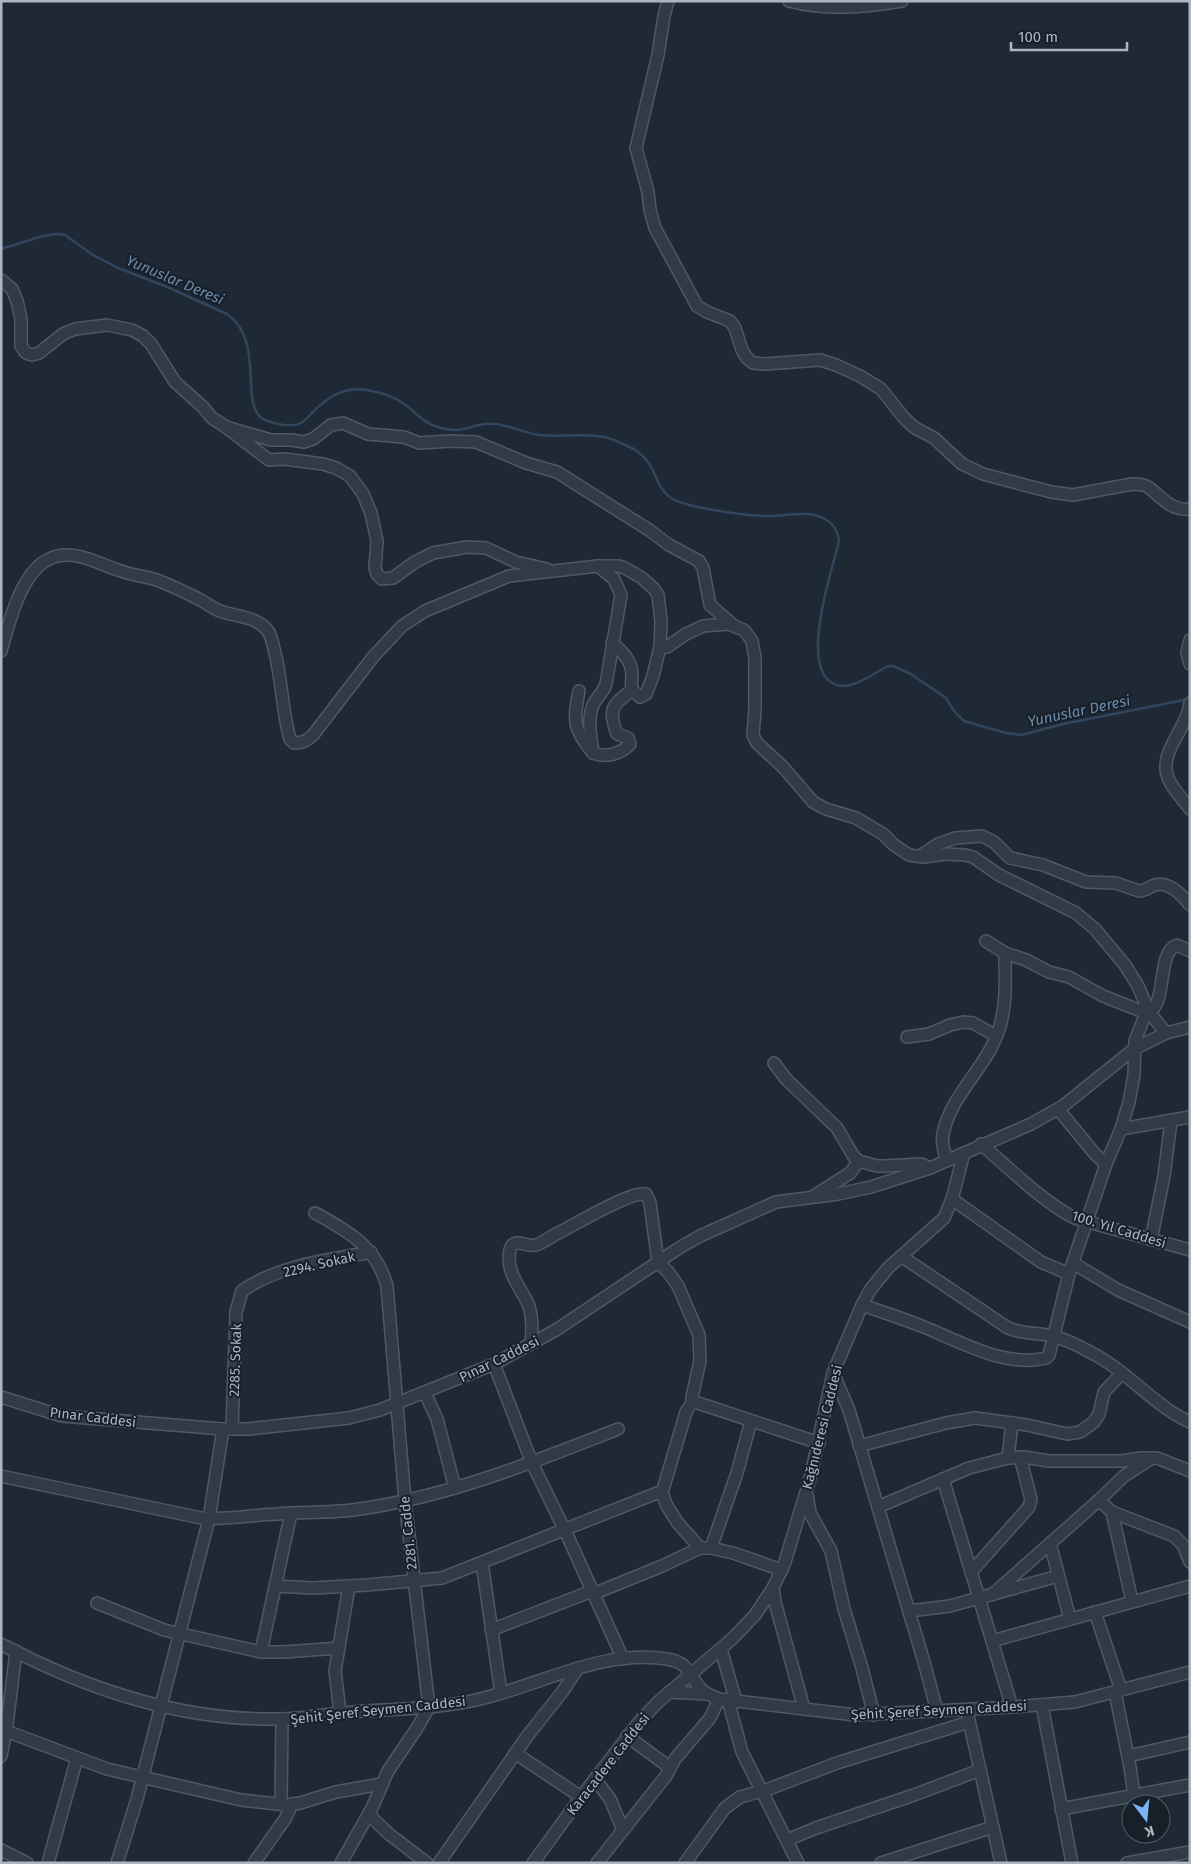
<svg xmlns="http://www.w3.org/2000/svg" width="1191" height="1864" font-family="'Fira Sans',sans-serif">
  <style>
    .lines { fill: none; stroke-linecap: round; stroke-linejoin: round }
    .stream { stroke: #31465c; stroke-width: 2.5 }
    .minor-casing { stroke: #4f5964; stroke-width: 14 }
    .minor { stroke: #313b45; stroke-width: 11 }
    .labels { text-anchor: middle; stroke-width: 4; stroke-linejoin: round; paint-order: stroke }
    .street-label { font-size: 14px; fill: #abb6c3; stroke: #172029 }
    .water-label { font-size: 15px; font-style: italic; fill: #6b89a8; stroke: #172029 }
  </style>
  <rect width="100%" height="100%" fill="#1e2935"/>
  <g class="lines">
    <path class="stream" d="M 1,249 L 43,236 L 57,234 L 65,235 L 93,255 L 118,268 L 165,286 L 227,314 C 267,342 237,407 265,420 C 274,424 289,427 299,424 C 304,422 309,416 313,412 C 328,396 345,386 367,390 C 379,392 394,397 403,403 C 415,411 424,424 438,427 C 443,429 451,430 457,430 C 469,429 481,422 494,424 C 509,425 524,433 539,435 C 558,437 577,434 596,436 C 606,436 617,441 625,445 C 659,458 651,484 671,498 C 677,502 686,504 693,506 C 717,511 741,515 765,516 C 785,517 807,509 825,519 C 834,524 838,531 839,541 C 833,568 793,681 842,686 C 855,687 877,672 888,666 L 893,666 L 911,674 L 946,698 L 954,711 L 964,721 L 1006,733 L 1021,735 L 1063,724 L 1189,699"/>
    <defs>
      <g id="minor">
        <path d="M 668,1 L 664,16 L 658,55 L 636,148 L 648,192 L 650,210 L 655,228 L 667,250 L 697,306 L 707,312 L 730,321 L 735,328 L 742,350 L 747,358 L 753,363 L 765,364 L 820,360 L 836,365 L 860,376 L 881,389 L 905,419 L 915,428 L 934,438 L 962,464 L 983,474 L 1051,492 L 1073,495 L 1132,484 C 1138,484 1144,484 1148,487 C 1162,497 1170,511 1190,509"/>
        <path d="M 789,1 C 826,11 865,7 902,1"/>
        <polyline points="1,280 12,289 17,301 21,319 21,346 26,353 32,355 39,353 63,334 75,329 107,325 132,330 143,336 151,344 175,382 203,407 212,418 226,427 271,440 291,440 304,442 313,439 331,425 343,423 368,434 404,437 419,443 451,441 476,442 526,463 557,472 649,530 669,545 699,561 703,568 710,605 733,625"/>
        <polyline points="227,428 269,460 284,459 323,464 336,468 350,476 363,494 371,513 377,541 375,568 377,574 382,579 393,578 415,562 433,553 467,547 486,548 516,562 547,569"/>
        <polyline points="1190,640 1187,653 1190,664"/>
        <path d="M 612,643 C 622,651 631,660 632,673 C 632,679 631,684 632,690 L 640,697 L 646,694 L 653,676 L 660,647"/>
        <path d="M 1,651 C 9,623 21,572 49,559 C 73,548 96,563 118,570 C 133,576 148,576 162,582 C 176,588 190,594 204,602 C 209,605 214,609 220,611 C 236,617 257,616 268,631 C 272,637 273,645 275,653 C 282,681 282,711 290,739 L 294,743 C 302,743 307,741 313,735 L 373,657 L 402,626 L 425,611 L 509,576 L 598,566 L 619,566 L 625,568 L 642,578 L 654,589 L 658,595 L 661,621 L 660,647 L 667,647 L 686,634 L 703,626 L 728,624 L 744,630 L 752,641 L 755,658 L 755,710 L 753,735 L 757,743 L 783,767 L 813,802 L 826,809 L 856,818 L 883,834 L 894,845 L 909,855 L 923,857 L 946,854 L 965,855 L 973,857 L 999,875 L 1076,913 L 1095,929 L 1125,965 L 1138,986 L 1149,1012 L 1166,1033"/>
        <path d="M 579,691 C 573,721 573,729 593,753 C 606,758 621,754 630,744 L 628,738 L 617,734 C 607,708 613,705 632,690"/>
        <path d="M 1190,703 C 1188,729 1156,753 1169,780 C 1174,791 1183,799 1190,809"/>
        <path d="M 593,753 C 591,738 587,720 593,705 C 597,697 603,693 606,684 L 621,595 L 614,579 L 598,566"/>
        <path d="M 920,856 L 938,844 L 955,838 L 982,836 L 994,842 L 1010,858 L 1043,865 L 1086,882 L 1116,883 L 1139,891 C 1146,891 1149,887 1155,885 C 1169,881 1182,895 1190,905"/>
        <path d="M 986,941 L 1005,953 L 1026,960 L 1049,972 L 1069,977 L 1103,996 L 1146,1013 C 1169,1008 1155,953 1177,945 L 1190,951"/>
        <polyline points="907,1037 929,1034 950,1025 963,1022 973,1023 996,1036"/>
        <polyline points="774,1063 786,1079 837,1128 854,1157 859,1161 877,1166 886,1166 921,1164 930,1168"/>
        <polyline points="1058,1109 1095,1154 1106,1164"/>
        <polyline points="1121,1129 1190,1117"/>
        <path d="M 981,1144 C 1011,1170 1040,1199 1074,1218 L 1190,1250"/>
        <path d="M 947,1160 C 944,1152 941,1143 943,1134 C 951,1093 989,1066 1000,1026 C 1007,1002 1005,977 1005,953"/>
        <polyline points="814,1196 850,1173 859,1161"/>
        <polyline points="952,1199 1041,1262 1069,1274"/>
        <path d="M 315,1213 C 349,1232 376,1246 387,1286 L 405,1501 L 429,1707 L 417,1728 L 388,1771 L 372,1808 L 341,1863"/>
        <polyline points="1151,1240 1164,1176 1171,1121"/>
        <path d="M 901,1256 L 1008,1328 C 1025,1335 1036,1332 1053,1336 C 1068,1340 1085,1349 1099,1357 C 1131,1375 1156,1407 1190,1422"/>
        <polyline points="1073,1263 1118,1290 1190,1322"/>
        <path d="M 862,1305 C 883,1312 904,1319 924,1327 C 961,1342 1005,1368 1046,1358 L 1049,1355 L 1069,1274 L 1106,1164 L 1121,1129 L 1129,1102 L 1134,1075 L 1135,1041 L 1146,1013"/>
        <path d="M 531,1344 C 532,1331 533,1319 529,1306 C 521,1287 505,1273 510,1250 C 513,1236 528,1248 536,1245 C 544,1242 552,1236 560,1232 C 576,1224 631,1191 646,1194 L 650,1203 L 658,1262 L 669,1273 L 678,1286 L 699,1335 L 700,1361 L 692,1397 L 693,1403"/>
        <polyline points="494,1364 532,1463 568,1537 623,1659"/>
        <polyline points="833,1373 849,1410 924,1662 937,1711"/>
        <polyline points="425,1393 437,1419 455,1488"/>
        <polyline points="1,1397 62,1416 223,1429 248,1429 349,1418 380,1410 494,1364 556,1330 679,1248 700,1236 776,1202 838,1194 871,1187 930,1168 1031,1124 1063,1106 1134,1049 1166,1033 1190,1027"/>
        <path d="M 232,1429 L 236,1312 L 242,1291 C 279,1265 328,1260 371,1252"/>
        <polyline points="859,1446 946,1423 975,1418 1027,1425 1067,1434 1080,1432 1094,1422 1099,1414 1104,1392 1122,1373"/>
        <polyline points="1008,1458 1012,1423"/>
        <path d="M 1,1476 L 201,1518 C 226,1520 252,1515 277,1514 C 305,1512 333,1513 360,1509 C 450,1496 534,1462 618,1429"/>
        <polyline points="943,1479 1012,1707"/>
        <polyline points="807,1495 810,1513 831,1551 844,1609 862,1668 874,1715"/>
        <polyline points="1099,1500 1112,1512 1132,1601"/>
        <polyline points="878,1507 969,1468 1008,1458 1024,1457 1049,1461 1122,1461 1141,1458 1157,1458 1190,1471"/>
        <polyline points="1112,1512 1174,1536 1183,1545 1190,1562"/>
        <polyline points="1050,1543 1070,1619"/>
        <path d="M 700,1548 L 677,1522 L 667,1506 L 662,1493 L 686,1412 C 689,1407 691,1402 698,1403 L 819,1443"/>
        <polyline points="711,1548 737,1473 751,1421"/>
        <polyline points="482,1563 501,1693"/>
        <polyline points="971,1572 1029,1507 1031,1499 1020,1457"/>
        <polyline points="275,1586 313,1588 367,1585 442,1578 662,1491"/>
        <polyline points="773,1588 775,1602 804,1709"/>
        <polyline points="593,1594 662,1566 700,1548 711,1548 733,1553 782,1570"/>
        <polyline points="992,1595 1098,1501 1124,1476 1152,1458"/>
        <polyline points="97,1603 164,1630 261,1652 284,1652 339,1648"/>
        <polyline points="909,1611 950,1606 1058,1576"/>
        <polyline points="1095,1612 1121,1690"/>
        <polyline points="491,1630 592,1591"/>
        <polyline points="992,1641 1190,1586"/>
        <path d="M 1,1644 C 86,1689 183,1721 280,1719 C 304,1719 328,1713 352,1712 C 393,1709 435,1709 476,1700 C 539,1686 600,1649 667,1659 C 691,1663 689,1677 702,1690 C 707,1695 713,1696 719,1699 L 855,1715 L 1012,1707 L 1075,1702 L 1190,1672"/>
        <polyline points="721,1649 736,1702"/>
        <polyline points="261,1652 291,1513"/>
        <polyline points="669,1692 708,1694"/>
        <polyline points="1115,1692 1130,1767 1134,1795"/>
        <polyline points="728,1700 742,1752 798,1863"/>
        <polyline points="1042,1705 1072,1863"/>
        <polyline points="340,1712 335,1671 349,1586"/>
        <polyline points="968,1716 1001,1863"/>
        <polyline points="6,1731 107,1769 241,1800 286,1805 300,1803 336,1792 381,1784"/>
        <polyline points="627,1736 669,1767"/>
        <polyline points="515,1753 581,1797"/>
        <polyline points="1,1756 7,1725 16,1651"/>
        <polyline points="1128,1756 1190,1742"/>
        <polyline points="595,1779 610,1799 623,1830"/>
        <polyline points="281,1804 282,1719"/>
        <polyline points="1061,1809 1190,1785"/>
        <polyline points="369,1815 389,1834 427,1863"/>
        <polyline points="787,1840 816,1828 914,1795 980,1770"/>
        <polyline points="1,1850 27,1863"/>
        <polyline points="48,1863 77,1758"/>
        <polyline points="117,1863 137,1799 209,1519 223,1429"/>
        <polyline points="254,1863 285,1819 292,1804"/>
        <polyline points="439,1863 528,1735 563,1691 578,1668"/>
        <polyline points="533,1863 581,1797 639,1722 658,1702 732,1639 755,1615 773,1588 785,1562 811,1475 833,1373 862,1305 870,1290 888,1268 944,1218 952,1199 964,1153"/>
        <polyline points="597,1863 666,1776 675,1759 710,1718 719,1699"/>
        <polyline points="685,1863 725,1808 740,1797 766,1790 837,1763 969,1722"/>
        <polyline points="881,1863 993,1827"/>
        <polyline points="1127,1863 1190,1852"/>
      </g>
    </defs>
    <use href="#minor" class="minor-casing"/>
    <use href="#minor" class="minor"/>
  </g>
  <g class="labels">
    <g class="street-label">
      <text transform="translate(1119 1229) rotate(17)" y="5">100. Yıl Caddesi</text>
      <text transform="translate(319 1264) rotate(-13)" y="5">2294. Sokak</text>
      <text transform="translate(499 1359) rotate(-26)" y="5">Pınar Caddesi</text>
      <text transform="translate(235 1360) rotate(-88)" y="5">2285. Sokak</text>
      <text transform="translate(93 1417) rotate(7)" y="5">Pınar Caddesi</text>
      <text transform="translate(822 1427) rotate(-76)" y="5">Kağnıderesi Caddesi</text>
      <text transform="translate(408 1533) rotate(-96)" y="5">2281. Cadde</text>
      <text transform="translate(378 1710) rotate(-6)" y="5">Şehit Şeref Seymen Caddesi</text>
      <text transform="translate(939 1710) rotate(-3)" y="5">Şehit Şeref Seymen Caddesi</text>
      <text transform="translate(608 1764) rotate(-52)" y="5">Karacadere Caddesi</text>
    </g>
    <g class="water-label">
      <text transform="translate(175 280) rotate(23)" y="5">Yunuslar Deresi</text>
      <text transform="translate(1079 711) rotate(-12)" y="5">Yunuslar Deresi</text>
    </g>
  </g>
  <rect width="1191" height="1864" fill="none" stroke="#abb6c3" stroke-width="5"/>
  <g transform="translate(1146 1819) rotate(164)"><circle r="24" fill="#172029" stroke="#525c67"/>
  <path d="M0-4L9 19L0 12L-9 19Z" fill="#7ab4f8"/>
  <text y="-8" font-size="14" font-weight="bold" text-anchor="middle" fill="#abb6c3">K</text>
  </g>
  <path d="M1011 42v8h116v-8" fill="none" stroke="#abb6c3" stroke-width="2.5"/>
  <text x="1018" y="42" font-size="15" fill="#abb6c3" stroke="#172029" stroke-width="4" paint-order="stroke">100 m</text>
</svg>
